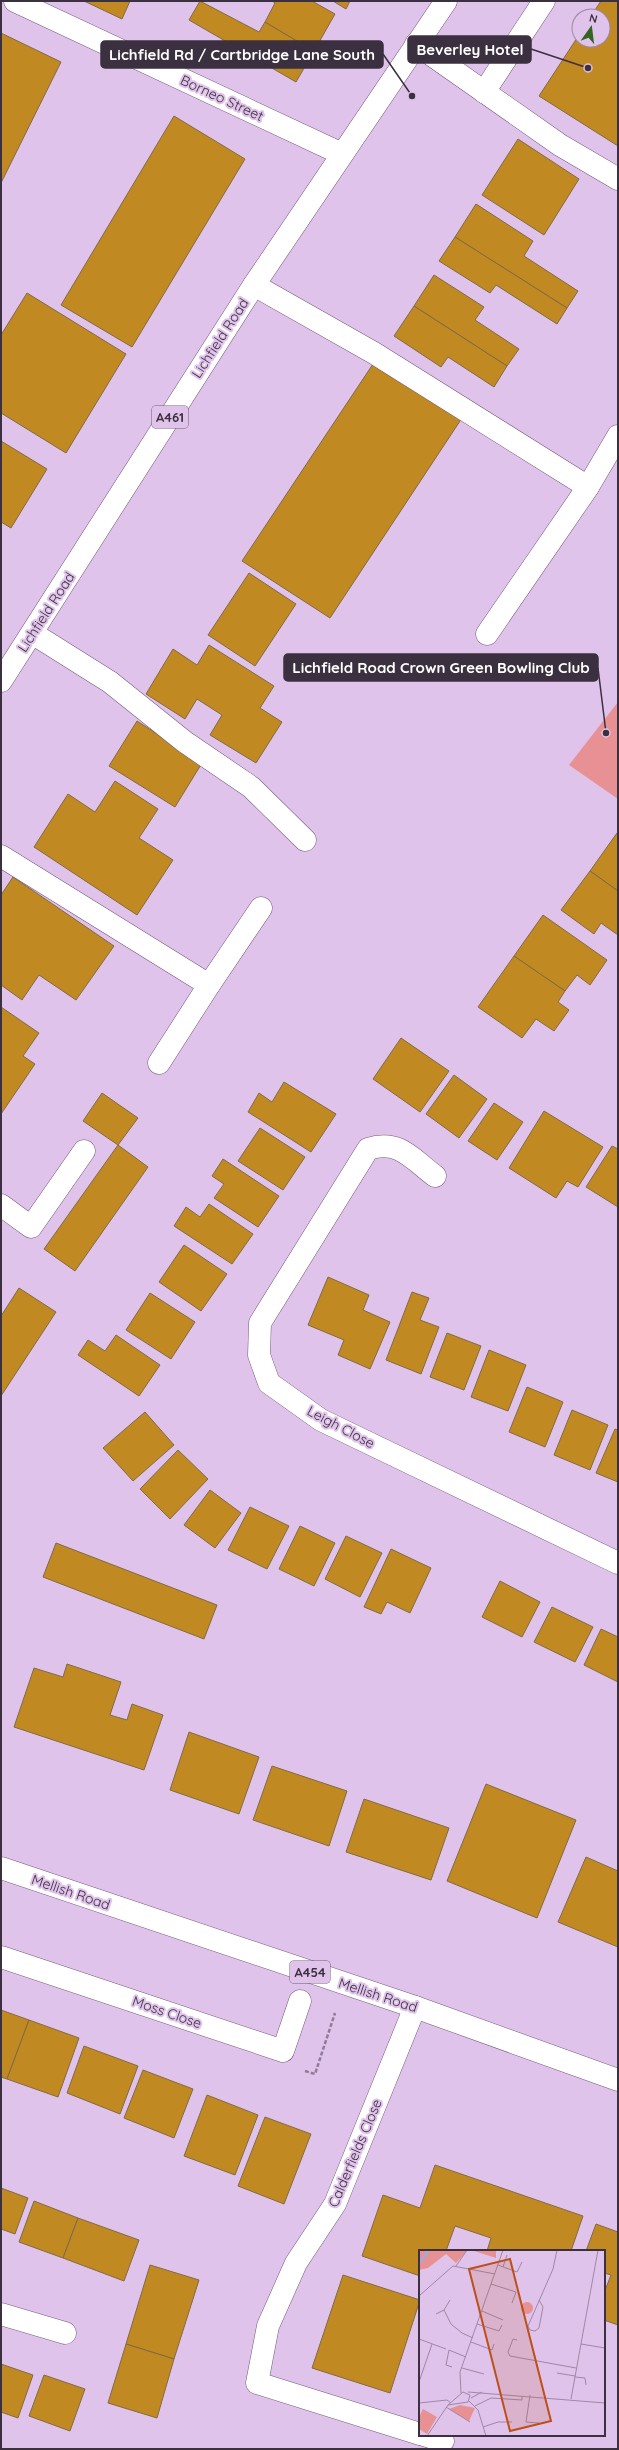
<svg xmlns="http://www.w3.org/2000/svg" width="619" height="2450" font-family="Quicksand,sans-serif">
  <style>
    .green { fill: #e79194 }
    .building { fill: #c08922; stroke: #826a44 }
    .lines { fill: none; stroke-linecap: round; stroke-linejoin: round }
    .minor-casing { stroke: #755b7e; stroke-width: 23 }
    .major-casing { stroke: #755b7e; stroke-width: 23 }
    .highway-casing { stroke: #755b7e; stroke-width: 23 }
    .path { stroke: #907c97; stroke-width: 2.5; stroke-dasharray: 4 2; stroke-linecap: butt }
    .minor { stroke: #fff; stroke-width: 22 }
    .major { stroke: #fff; stroke-width: 22 }
    .highway { stroke: #fff; stroke-width: 22 }
    .labels { text-anchor: middle; stroke-width: 4; stroke-linejoin: round; paint-order: stroke }
    .shield { fill: #e0c3ea; stroke: #6c5c72; stroke-width: 1 }
    .shield-label { font-size: 13px; font-weight: bold; fill: #3b303f }
    .street-label { font-size: 14px; fill: #3b303f; stroke: #e0c3ea }
    .inset-river { fill: none; stroke: #88b4f4; stroke-width: 2 }
    .inset-road { fill: none; stroke: #9e88a6; stroke-width: 1 }
    .view { fill: #bd4f19; fill-opacity: 0.15; stroke: #bd4f19; stroke-width: 2 }
    .inset-edge { fill: none; stroke: #3b303f; stroke-width: 2 }
    .leader { fill: none; stroke: #3b303f; stroke-width: 1.5 }
    .callout-dot { fill: #3b303f; stroke: #e0c3ea; stroke-width: 1.5 }
    .callout { fill: #3b303f; stroke: #3b303f; stroke-width: 1.5 }
    .callout-label { font-size: 15px; text-anchor: middle; font-weight: bold; fill: #fff }
  </style>
  <rect width="100%" height="100%" fill="#e0c3ea"/>
  <polygon class="green" points="618,702 618,799 569,765"/>
  <g class="building">
    <polygon points="84,1 130,1 122,19"/>
    <polygon points="200,1 259,32 265,22 314,51 296,82 189,20"/>
    <polygon points="272,1 312,1 335,14 314,51 265,22 275,3"/>
    <polygon points="333,1 350,1 346,9"/>
    <polygon points="601,1 618,1 618,146 539,96 579,35 579,40 603,40 603,16 591,16"/>
    <polygon points="1,33 61,62 1,183"/>
    <polygon points="174,116 245,159 132,347 61,305"/>
    <polygon points="518,139 579,179 544,235 482,195"/>
    <polygon points="476,204 533,241 524,256 578,291 567,308 455,237"/>
    <polygon points="455,237 567,308 557,324 496,285 490,293 439,261"/>
    <polygon points="434,275 484,307 475,320 519,349 507,366 414,306"/>
    <polygon points="27,293 126,354 66,453 1,413 1,335"/>
    <polygon points="414,306 507,366 494,387 448,357 441,367 394,336"/>
    <polygon points="375,361 462,418 330,618 242,561"/>
    <polygon points="1,441 47,469 11,528 1,522"/>
    <polygon points="249,573 296,604 255,666 208,635"/>
    <polygon points="209,645 274,686 260,708 282,722 256,763 210,735 222,715 197,699 185,719 146,694 173,649 197,665"/>
    <polygon points="137,721 202,763 175,807 109,766"/>
    <polygon points="115,781 158,809 139,838 173,860 137,915 34,847 68,794 95,812"/>
    <polygon points="617,833 618,833 618,891 590,871"/>
    <polygon points="590,871 618,891 618,935 601,923 594,934 561,910"/>
    <polygon points="13,877 114,946 76,1000 39,975 22,1000 1,985 1,895"/>
    <polygon points="543,915 607,960 590,985 577,975 565,991 514,956"/>
    <polygon points="514,956 565,991 558,1002 569,1010 554,1031 536,1019 522,1038 478,1007"/>
    <polygon points="1,1007 39,1033 23,1056 35,1064 1,1114"/>
    <polygon points="401,1038 449,1071 420,1112 373,1079"/>
    <polygon points="454,1075 487,1099 459,1138 426,1114"/>
    <polygon points="284,1082 336,1114 311,1152 248,1112 259,1093 272,1102"/>
    <polygon points="102,1093 138,1118 118,1145 83,1121"/>
    <polygon points="494,1103 523,1122 497,1160 468,1141"/>
    <polygon points="544,1111 603,1147 578,1187 567,1181 556,1198 509,1168"/>
    <polygon points="260,1128 305,1157 283,1190 238,1161"/>
    <polygon points="118,1145 148,1167 75,1271 44,1249"/>
    <polygon points="612,1146 618,1149 618,1207 586,1187"/>
    <polygon points="223,1159 279,1196 258,1227 214,1198 224,1184 212,1176"/>
    <polygon points="209,1204 253,1234 232,1264 174,1226 186,1207 200,1217"/>
    <polygon points="184,1245 227,1274 201,1311 159,1282"/>
    <polygon points="328,1277 369,1295 363,1310 390,1322 370,1369 338,1355 344,1340 308,1325"/>
    <polygon points="19,1288 56,1312 1,1396 1,1316"/>
    <polygon points="412,1292 429,1298 420,1320 439,1327 421,1374 386,1360"/>
    <polygon points="150,1293 195,1322 171,1359 126,1330"/>
    <polygon points="447,1333 481,1346 464,1390 430,1377"/>
    <polygon points="116,1335 160,1365 139,1396 78,1355 88,1340 105,1351"/>
    <polygon points="489,1350 526,1365 508,1411 471,1397"/>
    <polygon points="527,1387 563,1402 545,1447 509,1432"/>
    <polygon points="572,1410 608,1425 590,1470 554,1455"/>
    <polygon points="145,1412 174,1445 133,1481 103,1448"/>
    <polygon points="615,1429 618,1430 618,1482 596,1473"/>
    <polygon points="178,1450 208,1479 170,1519 140,1489"/>
    <polygon points="210,1490 241,1513 215,1548 184,1525"/>
    <polygon points="250,1507 289,1526 267,1569 228,1550"/>
    <polygon points="300,1526 335,1543 314,1586 279,1569"/>
    <polygon points="346,1536 382,1553 360,1597 325,1579"/>
    <polygon points="56,1543 217,1605 204,1639 43,1577"/>
    <polygon points="391,1549 431,1568 410,1613 387,1602 381,1614 364,1607"/>
    <polygon points="500,1581 540,1602 522,1637 482,1617"/>
    <polygon points="552,1607 593,1627 575,1662 534,1642"/>
    <polygon points="601,1629 618,1637 618,1682 584,1665"/>
    <polygon points="67,1664 121,1682 110,1715 127,1720 132,1704 163,1715 144,1770 14,1727 34,1668 63,1677"/>
    <polygon points="189,1732 259,1757 239,1814 170,1790"/>
    <polygon points="272,1766 347,1791 329,1846 253,1820"/>
    <polygon points="486,1784 576,1820 537,1918 447,1881"/>
    <polygon points="364,1799 449,1828 431,1880 346,1852"/>
    <polygon points="586,1857 618,1871 618,1947 558,1922"/>
    <polygon points="1,2010 29,2020 7,2079 1,2077"/>
    <polygon points="29,2020 79,2038 58,2097 7,2079"/>
    <polygon points="84,2046 138,2066 120,2114 67,2093"/>
    <polygon points="143,2070 193,2089 174,2138 124,2118"/>
    <polygon points="207,2095 258,2115 235,2175 184,2156"/>
    <polygon points="265,2117 311,2134 284,2204 238,2186"/>
    <polygon points="435,2165 583,2216 571,2251 487,2251 491,2238 455,2226 446,2251 420,2251 420,2276 362,2256 383,2195 420,2208"/>
    <polygon points="1,2188 28,2198 15,2234 1,2229"/>
    <polygon points="34,2201 78,2218 63,2258 19,2242"/>
    <polygon points="78,2218 139,2240 124,2281 63,2258"/>
    <polygon points="596,2224 618,2232 618,2325 604,2320 604,2293 611,2275 604,2273 604,2251 586,2251"/>
    <polygon points="150,2265 199,2280 174,2359 126,2344"/>
    <polygon points="343,2275 420,2300 390,2393 312,2368"/>
    <polygon points="126,2344 174,2359 157,2418 108,2403"/>
    <polygon points="1,2364 33,2375 18,2418 1,2412"/>
    <polygon points="44,2375 85,2389 70,2431 29,2416"/>
  </g>
  <g class="lines">
    <defs>
      <g id="minor">
        <polyline points="15,1 342,154"/>
        <polyline points="416,44 560,145 618,179"/>
        <polyline points="484,92 544,1"/>
        <polyline points="254,285 374,353 588,487 487,634"/>
        <polyline points="588,487 618,436"/>
        <polyline points="32,633 110,682 185,742 251,787 305,840"/>
        <polyline points="1,856 209,985 261,908"/>
        <polyline points="159,1063 209,985"/>
        <path d="M 435,1176 C 411,1158 399,1139 368,1149 L 260,1323 L 259,1355 L 269,1383 L 321,1420 L 618,1563"/>
        <polyline points="1,1205 31,1227 84,1151"/>
        <polyline points="1,1957 283,2051 300,2001"/>
        <polyline points="415,2007 335,2204 296,2263 268,2326 257,2383 420,2434"/>
        <polyline points="1,2314 65,2333"/>
        <polyline points="424,2435 443,2441"/>
      </g>
      <polyline id="major" points="1,1868 415,2007 618,2080"/>
      <polyline id="highway" points="1,681 254,285 446,1"/>
    </defs>
    <use href="#minor" class="minor-casing"/>
    <use href="#major" class="major-casing"/>
    <use href="#highway" class="highway-casing"/>
    <polyline class="path" points="305,2071 315,2074 335,2013"/>
    <use href="#minor" class="minor"/>
    <use href="#major" class="major"/>
    <use href="#highway" class="highway"/>
  </g>
  <g class="labels">
    <g class="shield">
      <rect x="152" y="406" width="36" height="22" rx="3"/>
      <rect x="290" y="1961" width="40" height="22" rx="3"/>
    </g>
    <g class="shield-label">
      <text x="170" y="422">A461</text>
      <text x="310" y="1977">A454</text>
    </g>
    <g class="street-label">
      <text transform="translate(222 98) rotate(25)" y="5">Borneo Street</text>
      <text transform="translate(220 338) rotate(-57)" y="5">Lichfield Road</text>
      <text transform="translate(46 612) rotate(-57)" y="5">Lichfield Road</text>
      <text transform="translate(341 1427) rotate(28)" y="5">Leigh Close</text>
      <text transform="translate(71 1892) rotate(19)" y="5">Mellish Road</text>
      <text transform="translate(378 1995) rotate(18)" y="5">Mellish Road</text>
      <text transform="translate(167 2012) rotate(19)" y="5">Moss Close</text>
      <text transform="translate(355 2153) rotate(-67)" y="5">Calderfields Close</text>
    </g>
  </g>
  <g transform="translate(419 2250)">
    <rect width="186" height="186" fill="#e0c3ea"/>
    <path d="M 0,0 L 49,0 L 37,13 L 27,4 L 9,18 L 0,20 ZM 52,0 L 77,0 L 77,8 ZM102 58a6 6 0 1 1 12 0a6 6 0 1 1-12 0ZM 41,155 L 56,158 L 50,171 L 30,159 ZM 4,159 L 18,167 L 8,184 L 0,179 L 0,167 Z" fill="#e79194"/>
    <path class="inset-river" d="M 0,13 L 10,0"/>
    <path class="inset-road" d="M 79,15 L 98,22 L 103,12M 37,16 L 48,0M 84,17 L 88,5M 72,34 L 97,42 L 93,53M 0,46 L 34,16 L 76,24M 120,50 L 124,57 L 120,78 L 116,81 L 111,80 L 109,76 L 134,19 L 138,0M 25,60 L 32,74 L 43,83 L 54,88M 63,61 L 84,70M 17,64 L 25,60 L 31,50M 58,74 L 80,81 L 83,75M 0,89 L 27,99M 98,90 L 94,89 L 89,102 L 91,106 L 157,118M 52,92 L 73,100 L 75,94M 162,94 L 186,98M 33,117 L 27,115 L 30,100 L 47,107M 43,118 L 65,124M 138,123 L 156,126M 156,127 L 166,128 L 167,135M 0,132 L 13,94M 49,142 L 186,153M 42,143 L 41,122 L 84,0M 111,145 L 107,172 L 120,173M 52,148 L 63,142M 152,149 L 179,0M 50,151 L 59,160 L 67,186M 0,153 L 28,150 L 32,153M 56,156 L 72,148 L 103,150 L 103,146M 27,157 L 51,172M 64,177 L 79,172 L 93,172M 8,186 L 29,155 L 44,142 L 51,145 L 49,152 L 29,155"/>
    <path class="view" d="M 91,9 L 132,171 L 91,181 L 50,19 Z"/>
    <rect width="186" height="186" class="inset-edge"/>
  </g>
  <path class="leader" d="M588 68L531 49M412 96L383 54M606 733L598 668"/>
  <g class="callout-dot">
    <circle cx="588" cy="68" r="4"/>
    <circle cx="412" cy="96" r="4"/>
    <circle cx="606" cy="733" r="4"/>
  </g>
  <g class="callout">
    <rect x="408" y="36" width="123" height="27" rx="4"/>
    <rect x="101" y="41" width="282" height="27" rx="4"/>
    <rect x="284" y="654" width="314" height="27" rx="4"/>
  </g>
  <g class="callout-label">
    <text x="470" y="55">Beverley Hotel</text>
    <text x="242" y="60">Lichfield Rd / Cartbridge Lane South</text>
    <text x="441" y="673">Lichfield Road Crown Green Bowling Club</text>
  </g>
  <rect width="619" height="2450" fill="none" stroke="#3b303f" stroke-width="4"/>
  <g transform="translate(591 28) rotate(14)"><circle r="19" fill="#e0c3ea" stroke="#9e88a6"/>
  <path d="M0-3L7 15L0 10L-7 15Z" fill="#356322"/>
  <text y="-6" font-size="11" font-weight="bold" text-anchor="middle" fill="#3b303f">N</text>
  </g>
</svg>
